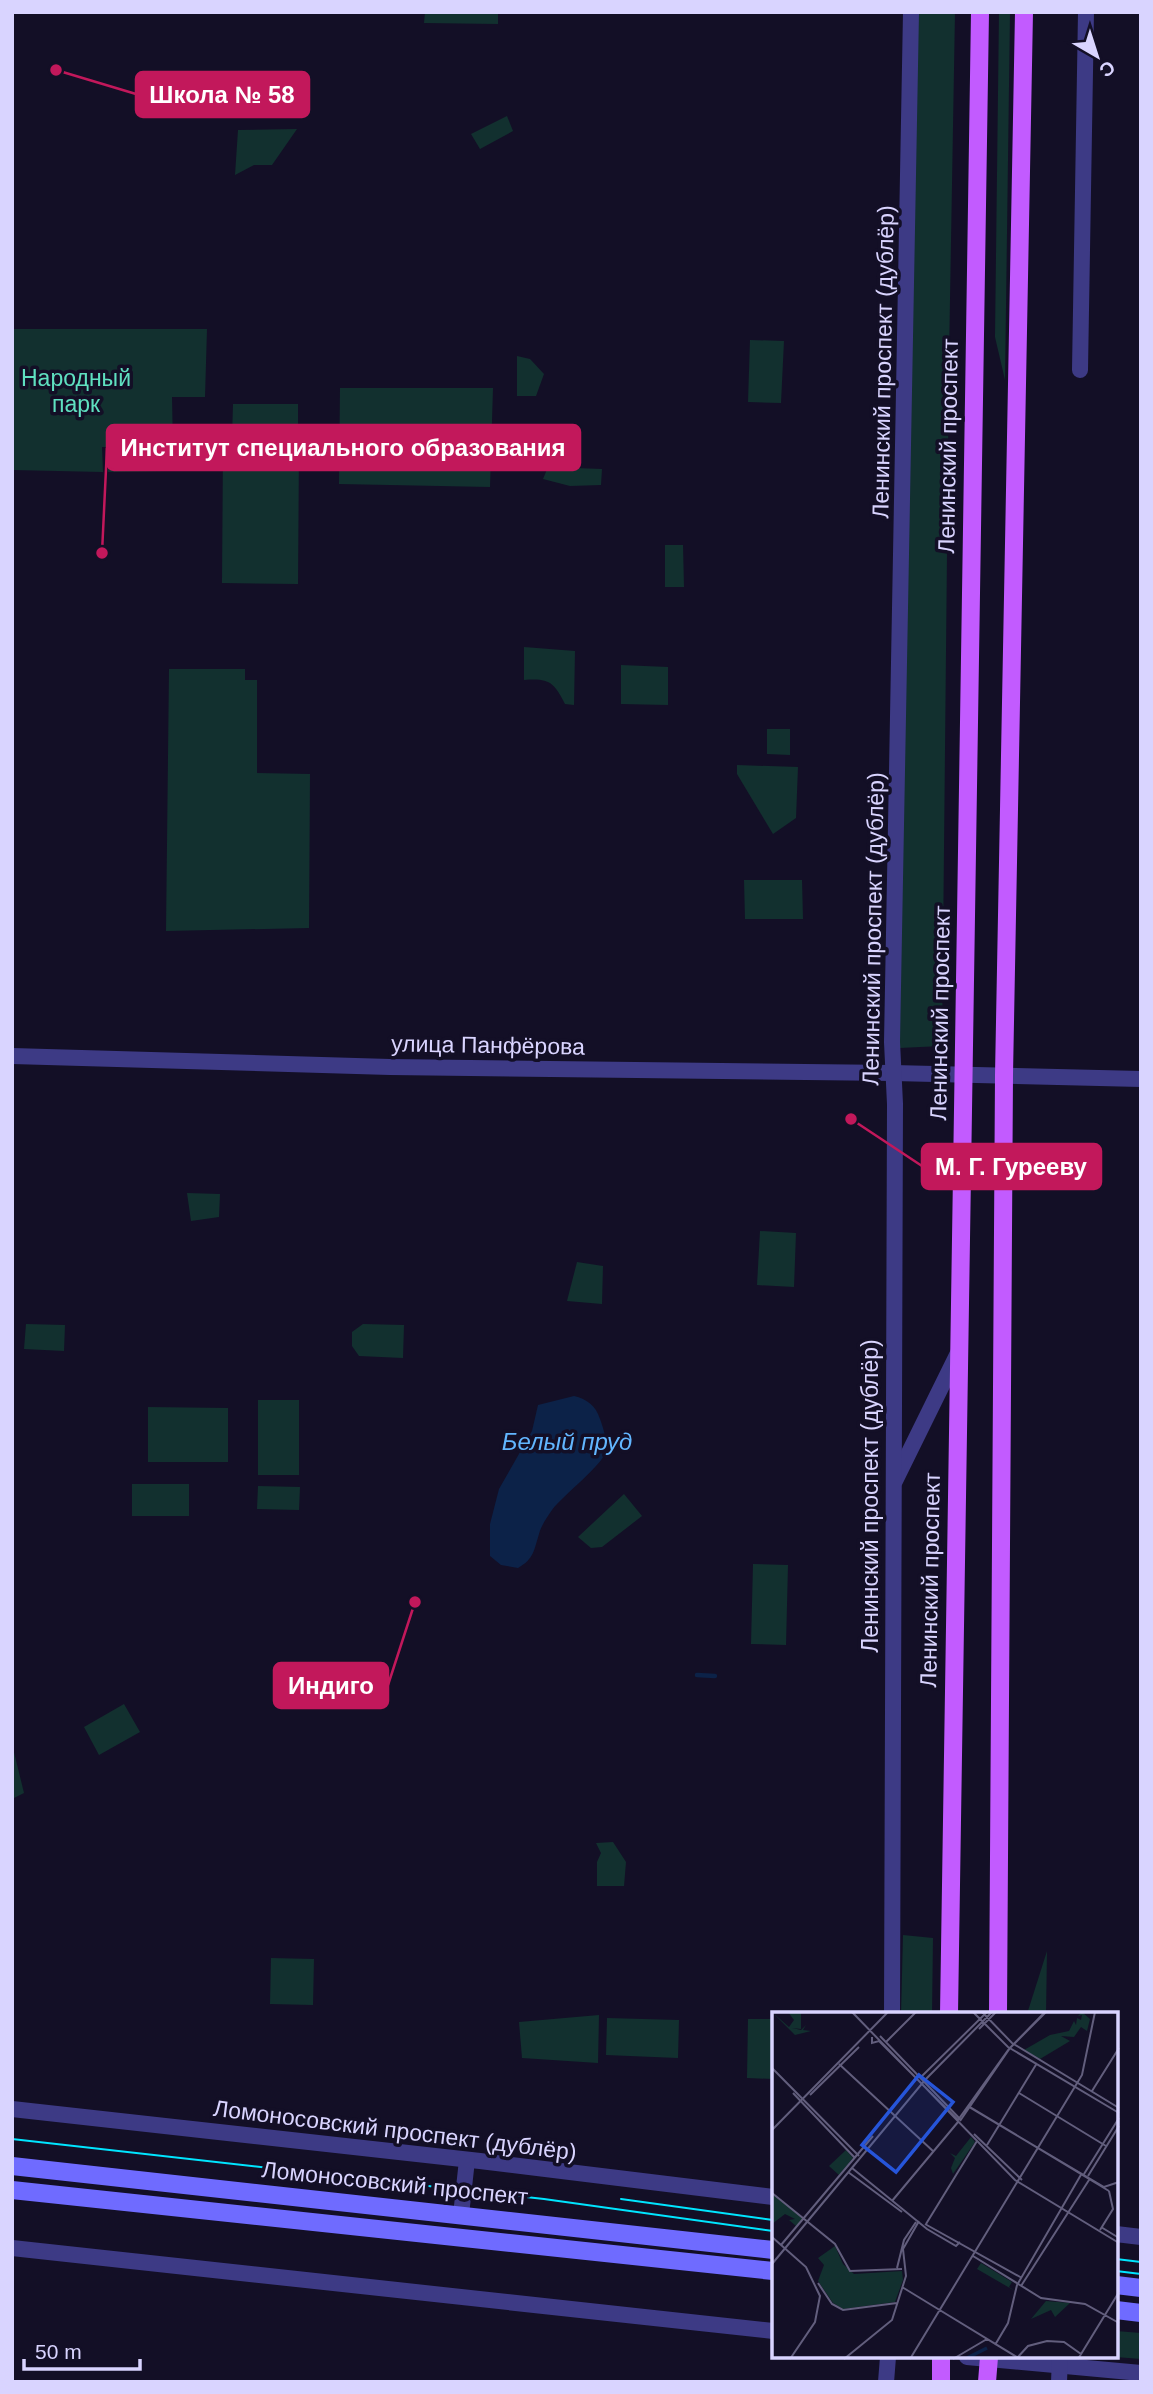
<svg xmlns="http://www.w3.org/2000/svg" width="1153" height="2394" font-family="Helvetica,sans-serif">
  <style>
    .green { fill: #12302f }
    .water { fill: #0c2248 }
    .lines { fill: none; stroke-linecap: round; stroke-linejoin: round }
    .stream { stroke: #0c2248; stroke-width: 4.5 }
    .tertiary { stroke: #3d3a85; stroke-width: 16 }
    .secondary { stroke: #6f6bff; stroke-width: 18 }
    .primary { stroke: #c25bff; stroke-width: 18 }
    .tram { stroke: #00e5ff; stroke-width: 2 }
    .labels { text-anchor: middle; stroke-width: 7; stroke-linejoin: round; paint-order: stroke }
    .street-label { font-size: 23px; fill: #d9d4ff; stroke: #130f26 }
    .park-label { font-size: 23px; fill: #5fe0c0; stroke: #130f26 }
    .water-label { font-size: 24px; font-style: italic; fill: #62b6ff; stroke: #130f26 }
    .inset-river { fill: none; stroke: #0c2248; stroke-width: 3.5 }
    .inset-road { fill: none; stroke: #625e7d; stroke-width: 2 }
    .view { fill: #2655da; fill-opacity: 0.15; stroke: #2655da; stroke-width: 3.5 }
    .inset-edge { fill: none; stroke: #d9d4ff; stroke-width: 3.5 }
    .leader { fill: none; stroke: #c2185b; stroke-width: 2.5 }
    .callout-dot { fill: #c2185b; stroke: #130f26; stroke-width: 2.5 }
    .callout { fill: #c2185b; stroke: #c2185b; stroke-width: 2.5 }
    .callout-label { font-size: 24px; text-anchor: middle; font-weight: bold; fill: #fff }
  </style>
  <rect width="100%" height="100%" fill="#130f26"/>
  <g class="green">
    <polygon points="425,12 498,12 498,24 424,23"/>
    <polygon points="917,12 955,12 949,357 942,1046 899,1048"/>
    <polygon points="999,12 1010,12 1005,380 995,337"/>
    <polygon points="507,116 513,131 480,149 471,134"/>
    <polygon points="297,129 272,165 254,165 235,175 238,130"/>
    <polygon points="12,329 207,329 205,397 172,397 173,447 102,447 103,472 12,470"/>
    <polygon points="750,340 784,341 781,403 748,402"/>
    <polygon points="517,356 530,359 544,374 536,396 517,396"/>
    <polygon points="340,388 493,388 490,487 339,484"/>
    <polygon points="233,404 298,404 298,437 232,437"/>
    <polygon points="223,448 299,448 298,584 222,583"/>
    <polygon points="108,452 169,452 170,471 108,472"/>
    <polygon points="548,467 602,469 601,485 570,486 543,479"/>
    <polygon points="665,545 683,545 684,587 665,587"/>
    <path d="M 524,647 L 575,651 L 574,705 L 565,704 C 554,682 549,678 524,680 Z"/>
    <polygon points="621,665 668,667 668,705 621,704"/>
    <polygon points="169,669 245,669 245,680 257,680 257,773 310,774 309,928 166,931"/>
    <polygon points="767,729 790,729 790,755 767,754"/>
    <polygon points="737,765 798,767 796,818 773,834 737,774"/>
    <polygon points="744,880 802,880 803,919 745,919"/>
    <polygon points="187,1193 220,1194 219,1217 191,1221"/>
    <polygon points="760,1231 796,1233 794,1287 757,1285"/>
    <polygon points="577,1262 603,1266 602,1304 567,1301"/>
    <polygon points="26,1324 65,1325 64,1351 24,1349"/>
    <polygon points="363,1324 404,1325 403,1358 359,1356 352,1346 352,1332"/>
    <rect x="258" y="1400" width="41" height="75"/>
    <polygon points="148,1407 228,1408 228,1462 148,1462"/>
    <rect x="132" y="1484" width="57" height="32"/>
    <polygon points="258,1486 300,1487 299,1510 257,1509"/>
    <polygon points="624,1494 642,1516 602,1547 591,1548 578,1537"/>
    <polygon points="753,1564 788,1565 786,1645 751,1644"/>
    <polygon points="124,1704 140,1732 99,1755 84,1727"/>
    <polygon points="12,1744 24,1793 12,1799"/>
    <polygon points="613,1842 626,1862 624,1886 597,1886 597,1862 601,1853 596,1843"/>
    <polygon points="903,1935 933,1938 932,2014 901,2014"/>
    <polygon points="1047,1951 1046,2014 1027,2014"/>
    <polygon points="271,1958 314,1959 313,2005 270,2004"/>
    <polygon points="599,2015 598,2063 522,2058 519,2022"/>
    <polygon points="607,2018 679,2020 678,2058 606,2055"/>
    <polygon points="748,2019 773,2019 773,2079 747,2078"/>
    <polygon points="1116,2331 1141,2333 1141,2359 1116,2357"/>
  </g>
  <path class="water" d="M 574,1396 C 587,1399 596,1406 600,1419 C 603,1427 608,1443 606,1451 C 602,1466 564,1494 552,1510 C 547,1517 541,1526 539,1534 C 534,1550 534,1559 518,1568 L 501,1565 L 490,1556 L 490,1524 L 499,1489 L 532,1431 L 538,1405 Z"/>
  <g class="lines">
    <polyline class="stream" points="697,1675 715,1676"/>
    <g class="tertiary">
      <polyline points="1080,370 1086,12"/>
      <polyline points="12,1056 390,1067 893,1073 1141,1079"/>
      <polyline points="895,1481 959,1351"/>
      <polyline points="892,2014 895,1104 892,1042 911,12"/>
      <polyline points="12,2109 480,2161 773,2197"/>
      <polyline points="461,2215 467,2160"/>
      <polyline points="1116,2234 1141,2237"/>
      <polyline points="12,2248 773,2331"/>
      <polyline points="967,2357 1141,2373"/>
      <polyline points="886,2382 888,2357"/>
      <polyline points="1059,2382 1060,2357"/>
    </g>
    <g class="secondary">
      <polyline points="12,2166 773,2250"/>
      <polyline points="12,2190 773,2271"/>
      <polyline points="1116,2285 1141,2288"/>
      <polyline points="1116,2310 1141,2313"/>
    </g>
    <g class="primary">
      <polyline points="949,2014 980,12"/>
      <polyline points="998,2014 1004,1075 1024,12"/>
      <polyline points="941,2382 941,2357"/>
      <polyline points="987,2382 989,2357"/>
    </g>
    <g class="tram">
      <polyline points="12,2139 544,2199 773,2231"/>
      <polyline points="621,2199 773,2220"/>
      <polyline points="1116,2259 1141,2262"/>
      <polyline points="1116,2271 1141,2274"/>
    </g>
  </g>
  <g class="labels">
    <g class="street-label">
      <text transform="translate(883 362) rotate(-89)" y="8">Ленинский проспект (дублёр)</text>
      <text transform="translate(948 446) rotate(-89)" y="8">Ленинский проспект</text>
      <text transform="translate(873 929) rotate(-89)" y="8">Ленинский проспект (дублёр)</text>
      <text transform="translate(940 1013) rotate(-89)" y="8">Ленинский проспект</text>
      <text transform="translate(488 1045) rotate(1)" y="8">улица Панфёрова</text>
      <text transform="translate(870 1496) rotate(-90)" y="8">Ленинский проспект (дублёр)</text>
      <text transform="translate(930 1580) rotate(-89)" y="8">Ленинский проспект</text>
      <text transform="translate(395 2130) rotate(7)" y="8">Ломоносовский проспект (дублёр)</text>
      <text transform="translate(395 2183) rotate(6)" y="8">Ломоносовский проспект</text>
    </g>
    <g class="park-label">
      <text x="76" y="386">Народный<tspan x="76" dy="26">парк</tspan></text>
    </g>
    <g class="water-label">
      <text x="567" y="1450">Белый пруд</text>
    </g>
  </g>
  <g transform="translate(772 2012)">
    <rect width="346" height="346" fill="#130f26"/>
    <path d="M 0,0 L 17,15 L 22,8 L 16,0 L 29,0 L 29,17 L 20,16 L 29,18 L 34,13 L 31,18 L 39,19 L 23,23 ZM 310,0 L 318,7 L 315,19 L 309,15 L 302,25 L 289,24 L 298,29 L 268,47 L 252,38 L 278,23 L 297,19 L 302,9 L 304,13 L 305,6 L 309,8 L 310,3 L 306,4 ZM 199,125 L 203,130 L 181,162 L 179,156 L 183,146 L 178,141 L 184,144 ZM 74,138 L 81,146 L 67,163 L 57,154 ZM 0,182 L 31,207 L 24,214 L 17,208 L 23,207 L 13,202 L 0,212 ZM 63,234 L 71,252 L 82,262 L 130,259 L 131,268 L 123,290 L 71,297 L 61,291 L 46,269 L 52,253 L 46,246 ZM 209,251 L 240,270 L 237,275 L 243,279 L 205,257 ZM 274,289 L 298,291 L 283,305 L 279,298 L 259,307 Z" fill="#12302f"/>
    <path class="inset-river" d="M 195,346 L 215,336"/>
    <path class="inset-road" d="M 80,0 L 243,168 L 347,231M 201,0 L 236,35 L 347,101M 210,0 L 240,31 L 347,96M 207,17 L 224,0M 108,24 L 189,108M 100,25 L 100,31 L 107,29 L 186,108 L 237,37 L 273,0M 114,30 L 144,0M 67,52 L 162,140M 0,56 L 87,144M 149,65 L 215,0M 320,79 L 347,36M 21,81 L 83,146M 247,81 L 334,134M 38,83 L 87,35M 197,95 L 332,175 L 347,170M 198,95 L 337,179M 188,109 L 238,36 L 274,0M 0,118 L 116,0M 202,122 L 250,168M 215,133 L 265,51M 80,156 L 155,217 L 184,234 L 188,230M 76,160 L 130,200M 312,162 L 347,106M 316,164 L 347,114M 0,181 L 63,232 L 78,259 L 130,257M 120,189 L 186,110M 153,212 L 250,266M 154,212 L 205,129M 329,215 L 347,226M 328,218 L 341,197 L 337,179M 0,225 L 34,255 L 48,284 L 43,310 L 18,347M 9,233 L 101,124M 201,244 L 269,286 L 313,292 L 347,311M 0,252 L 153,68 L 220,0M 125,256 L 132,228 L 144,210M 46,271 L 60,292 L 71,298 L 125,291M 249,274 L 317,168M 130,275 L 166,297M 166,297 L 248,347M 223,333 L 236,311 L 245,273 L 310,161M 245,346 L 256,334 L 275,329 L 292,330 L 309,342M 72,347 L 120,308 L 134,264 L 131,237 L 147,209M 138,347 L 310,63 L 323,0M 181,347 L 215,327M 306,347 L 347,280"/>
    <path class="view" d="M 147,63 L 181,90 L 124,160 L 90,133 Z"/>
    <rect width="346" height="346" class="inset-edge"/>
  </g>
  <path class="leader" d="M56 70L136 94M102 553L107 448M851 1119L922 1166M415 1602L388 1685"/>
  <g class="callout-dot">
    <circle cx="56" cy="70" r="7"/>
    <circle cx="102" cy="553" r="7"/>
    <circle cx="851" cy="1119" r="7"/>
    <circle cx="415" cy="1602" r="7"/>
  </g>
  <g class="callout">
    <rect x="136" y="72" width="173" height="45" rx="7"/>
    <rect x="107" y="425" width="473" height="45" rx="7"/>
    <rect x="922" y="1144" width="179" height="45" rx="7"/>
    <rect x="274" y="1663" width="114" height="45" rx="7"/>
  </g>
  <g class="callout-label">
    <text x="222" y="103">Школа № 58</text>
    <text x="343" y="456">Институт специального образования</text>
    <text x="1011" y="1175">М. Г. Гурееву</text>
    <text x="331" y="1694">Индиго</text>
  </g>
  <rect width="1153" height="2394" fill="none" stroke="#d9d4ff" stroke-width="28"/>
  <g transform="translate(1097 56) rotate(141)" stroke="#130f26" stroke-width="5" paint-order="stroke">
  <path d="M0-5L12 26L0 18L-12 26Z" fill="#d9d4ff"/>
  <text y="-10" font-size="19" font-weight="bold" text-anchor="middle" fill="#d9d4ff">С</text>
  </g>
  <path d="M24 2359v10h116v-10" fill="none" stroke="#d9d4ff" stroke-width="3.5"/>
  <text x="35" y="2359" font-size="21" fill="#d9d4ff" stroke="#130f26" stroke-width="5" paint-order="stroke">50 m</text>
</svg>
